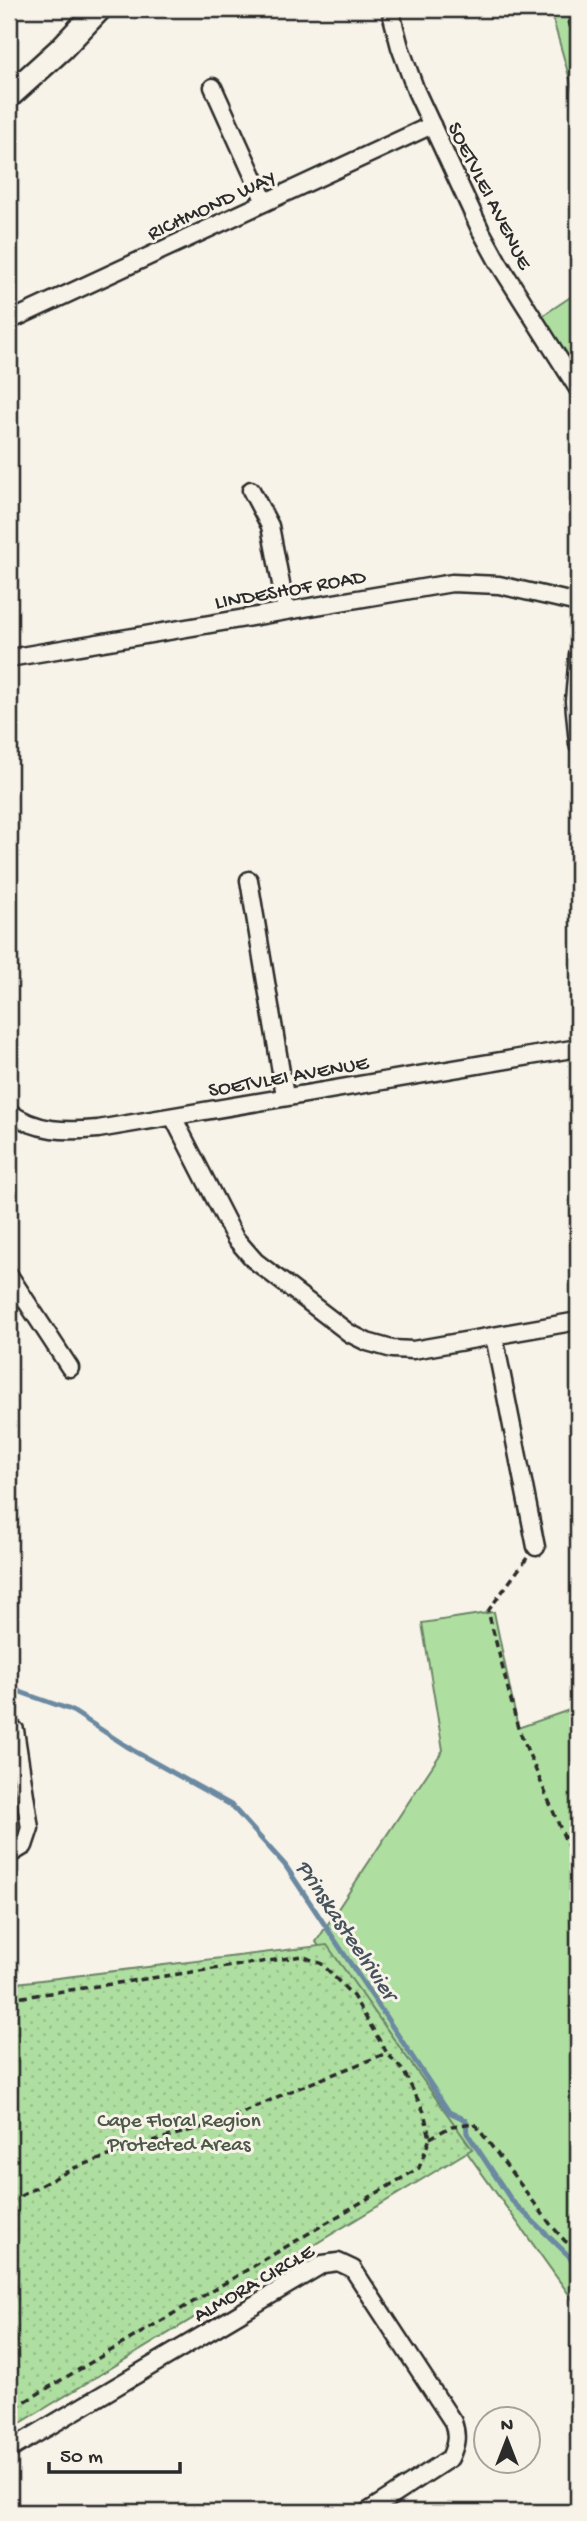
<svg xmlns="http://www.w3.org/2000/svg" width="587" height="2521" font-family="'Gochi Hand',sans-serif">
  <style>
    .grass { fill: #aedfa0; stroke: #6c8566; stroke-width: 2 }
    .park { fill: url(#park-dots); stroke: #6c8566; stroke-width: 2 }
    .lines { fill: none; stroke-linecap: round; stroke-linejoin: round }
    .stream { stroke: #6c89a2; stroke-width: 5 }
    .street-casing { stroke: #2b2b2b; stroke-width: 21 }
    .secondary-casing { stroke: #2b2b2b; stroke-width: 28 }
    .path { stroke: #2b2b2b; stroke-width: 3.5; stroke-dasharray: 7 5; stroke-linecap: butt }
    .street { stroke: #f7f3e8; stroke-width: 16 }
    .secondary { stroke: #f7f3e8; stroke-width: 23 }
    .labels { text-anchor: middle; stroke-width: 6; stroke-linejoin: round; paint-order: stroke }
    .street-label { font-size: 21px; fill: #2b2b2b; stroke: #f7f3e8 }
    .park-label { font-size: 21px; fill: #4c5848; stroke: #f7f3e8 }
    .water-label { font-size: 23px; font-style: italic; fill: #46525d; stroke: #f7f3e8 }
  </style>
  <defs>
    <pattern id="park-dots" width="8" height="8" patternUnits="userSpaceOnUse" patternTransform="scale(1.75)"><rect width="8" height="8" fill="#aedfa0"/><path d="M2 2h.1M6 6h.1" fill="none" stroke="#96c08a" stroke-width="1.8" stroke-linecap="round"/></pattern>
  </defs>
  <rect width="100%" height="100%" fill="#f7f3e8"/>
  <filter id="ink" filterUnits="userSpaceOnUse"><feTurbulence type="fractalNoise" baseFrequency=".0143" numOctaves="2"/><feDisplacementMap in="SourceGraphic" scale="14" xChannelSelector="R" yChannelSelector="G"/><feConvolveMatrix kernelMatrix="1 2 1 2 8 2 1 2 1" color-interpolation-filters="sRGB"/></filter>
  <g filter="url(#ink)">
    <g class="grass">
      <polygon points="550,9 578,9 578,108"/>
      <polygon points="578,292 578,389 536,320"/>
      <polygon points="494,1612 518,1728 578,1707 578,2307 316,1942 443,1750 422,1623"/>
    </g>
    <polygon class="park" points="327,1945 472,2149 9,2430 9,1984"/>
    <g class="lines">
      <polyline class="stream" points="9,1688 71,1710 134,1751 231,1805 285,1865 449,2112 466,2120 467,2133 512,2201 569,2256 578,2274"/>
      <defs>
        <g id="street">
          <polyline points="390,9 400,47 416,91 481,231 498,262 578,389"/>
          <polyline points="213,87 265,202"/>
          <polyline points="9,321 432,125"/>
          <polyline points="251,490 270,526 286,610"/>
          <polyline points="578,654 574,701 578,744"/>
          <polyline points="9,658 452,583 499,585 578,603"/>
          <polyline points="249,880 285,1096"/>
          <path d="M 9,1112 C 37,1132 66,1132 98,1129 L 578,1048"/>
          <polyline points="173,1117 235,1238 255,1261 349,1333 367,1342 392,1349 413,1350 578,1321"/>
          <polyline points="9,1275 70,1368"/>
          <polyline points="494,1336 536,1547"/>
          <polyline points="9,1855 24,1846 30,1828 15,1730"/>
          <path d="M 9,2450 L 323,2264 L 338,2262 L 353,2269 L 453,2422 C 458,2436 456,2445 450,2458 L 367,2512"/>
        </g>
        <polyline id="secondary" points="9,96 61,49 99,9"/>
      </defs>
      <use href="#street" class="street-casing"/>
      <use href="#secondary" class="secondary-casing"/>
      <g class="path">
        <polyline points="566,9 578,57"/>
        <polyline points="527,1558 488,1611 518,1728 578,1870"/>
        <polyline points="567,1839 578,1801"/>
        <polyline points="9,1999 302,1956 322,1964 353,1996 387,2053 404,2072 424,2112 430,2138 419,2168 9,2411"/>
        <polyline points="430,2138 452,2126 474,2123 551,2225 565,2241 578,2249"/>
        <polyline points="9,2202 74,2168 149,2142 225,2121 286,2093 387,2053"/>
      </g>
      <use href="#street" class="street"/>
      <use href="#secondary" class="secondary"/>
    </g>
  </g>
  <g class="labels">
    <g class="street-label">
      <text transform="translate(491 195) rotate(63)" y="7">SOETVLEI AVENUE</text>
      <text transform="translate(211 204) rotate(-25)" y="7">RICHMOND WAY</text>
      <text transform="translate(290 588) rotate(-10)" y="7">LINDESHOF ROAD</text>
      <text transform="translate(288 1075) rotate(-10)" y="7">SOETVLEI AVENUE</text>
      <text transform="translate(253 2282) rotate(-30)" y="7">ALMORA CIRCLE</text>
    </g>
    <g class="park-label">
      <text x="179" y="2126">Cape Floral Region<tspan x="179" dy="24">Protected Areas</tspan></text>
    </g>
    <g class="water-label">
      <text transform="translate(348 1929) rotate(56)" y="8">Prinskasteelrivier</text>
    </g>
  </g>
  <rect width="587" height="2521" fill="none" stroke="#f7f3e8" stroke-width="35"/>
  <rect x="18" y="18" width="552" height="2486" fill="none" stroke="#2b2b2b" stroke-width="2.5" filter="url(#ink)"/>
  <g transform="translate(507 2440)"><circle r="33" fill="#f7f3e8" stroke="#a5a39c" stroke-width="2"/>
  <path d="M0-5L12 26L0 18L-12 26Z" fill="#2b2b2b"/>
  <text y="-10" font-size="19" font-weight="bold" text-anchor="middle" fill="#2b2b2b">N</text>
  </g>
  <path d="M49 2462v10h131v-10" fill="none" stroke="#2b2b2b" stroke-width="3.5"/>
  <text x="60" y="2462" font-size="21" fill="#2b2b2b" stroke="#f7f3e8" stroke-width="5" paint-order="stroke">50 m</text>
</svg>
